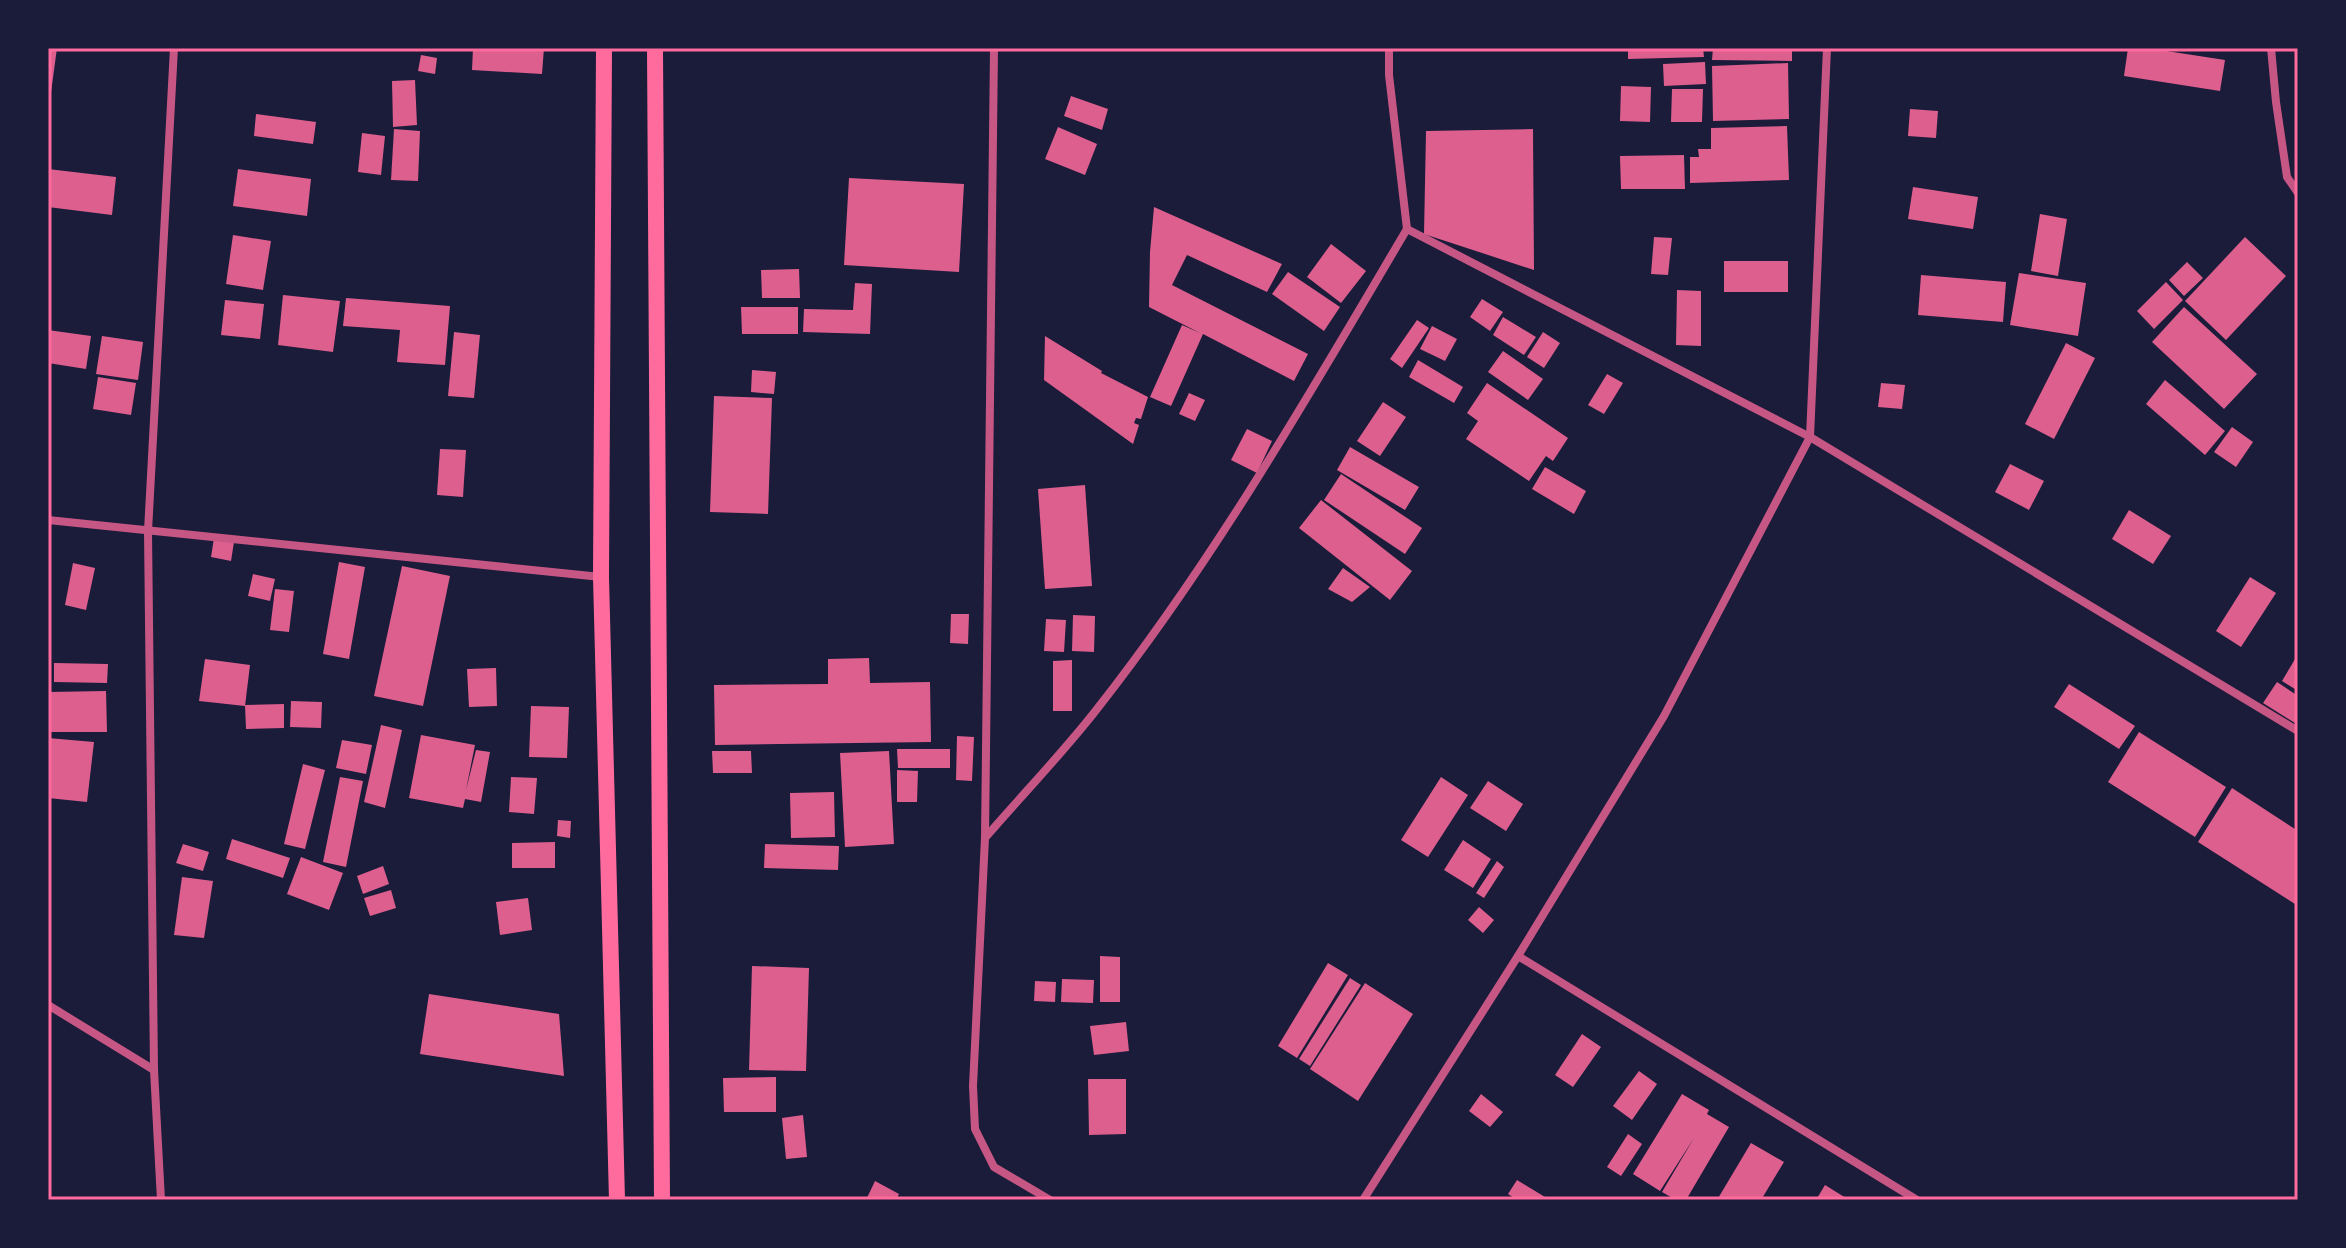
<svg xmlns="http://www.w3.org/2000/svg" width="2346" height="1248" font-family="'Source Sans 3',sans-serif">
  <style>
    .building { fill: #dd5f8e }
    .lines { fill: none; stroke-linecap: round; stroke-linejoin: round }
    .minor { stroke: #c65784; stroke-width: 8 }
    .secondary { stroke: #ff6b9d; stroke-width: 16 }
    .neatline { fill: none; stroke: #ff6b9d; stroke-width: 3 }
  </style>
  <rect width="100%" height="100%" fill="#1b1b3a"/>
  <g class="building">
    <polygon points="48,48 57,48 50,100 48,100"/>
    <polygon points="473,48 544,48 542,74 472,70"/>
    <polygon points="1628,48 1703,48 1704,57 1628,59"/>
    <polygon points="1713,48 1792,48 1792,61 1712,60"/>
    <polygon points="2128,48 2147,48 2225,60 2220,91 2124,76"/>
    <polygon points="421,55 437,58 435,74 418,71"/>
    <polygon points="1705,62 1706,84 1664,86 1663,64"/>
    <polygon points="1788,63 1789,119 1713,121 1712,66"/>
    <polygon points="415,80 417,125 393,127 392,81"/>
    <polygon points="1621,86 1651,87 1650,122 1620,121"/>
    <polygon points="1672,89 1703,89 1702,122 1671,122"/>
    <polygon points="1071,96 1108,109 1102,130 1064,116"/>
    <polygon points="1910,109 1938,111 1936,138 1908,136"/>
    <polygon points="256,114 316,122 313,144 254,136"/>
    <polygon points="1787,126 1789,180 1690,183 1690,157 1699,157 1698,149 1711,149 1711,128"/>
    <polygon points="1058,127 1097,144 1085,175 1045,159"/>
    <polygon points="394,129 420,131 418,181 391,180"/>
    <polygon points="1533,129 1534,270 1424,234 1426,131"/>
    <polygon points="362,133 385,136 381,175 358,172"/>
    <polygon points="1684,155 1685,189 1621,189 1620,156"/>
    <polygon points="48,169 116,177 112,215 48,207"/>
    <polygon points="238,169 311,179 307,216 233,206"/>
    <polygon points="849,178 964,184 959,272 844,265"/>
    <polygon points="1913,187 1978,197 1973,229 1908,219"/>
    <polygon points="1154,207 1282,264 1267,292 1187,255 1172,285 1308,354 1294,381 1203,334 1171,406 1150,397 1182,325 1200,333 1149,307 1150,252"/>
    <polygon points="2040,214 2067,219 2058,276 2031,271"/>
    <polygon points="233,235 271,241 263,290 226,284"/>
    <polygon points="1654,237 1672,238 1668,275 1651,274"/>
    <polygon points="2245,237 2286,276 2226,340 2185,301"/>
    <polygon points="1331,244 1366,271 1341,303 1307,277"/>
    <rect x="1724" y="261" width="64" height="31"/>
    <polygon points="2187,262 2203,278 2184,296 2169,280"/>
    <polygon points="799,269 800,298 762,298 761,270"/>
    <polygon points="1288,272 1340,307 1324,331 1272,294"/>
    <polygon points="2019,273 2086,283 2078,336 2010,325"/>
    <polygon points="1921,275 2006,282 2003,322 1918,315"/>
    <polygon points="2166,282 2183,300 2154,329 2137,311"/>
    <polygon points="855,283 872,284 870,334 803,332 804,309 853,310"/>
    <polygon points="1677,290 1701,291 1701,346 1676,345"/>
    <polygon points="283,295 340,301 333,352 278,345"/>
    <polygon points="346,298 450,306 445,365 397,362 400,330 343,326"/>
    <polygon points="1482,299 1503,312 1490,331 1470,317"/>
    <polygon points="225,300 264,304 260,339 221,335"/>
    <polygon points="741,307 798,307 798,334 742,334"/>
    <polygon points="2184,307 2257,374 2224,409 2152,342"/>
    <polygon points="1503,317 1536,337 1524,355 1493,335"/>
    <polygon points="1417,320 1429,328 1402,368 1390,359"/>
    <polygon points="1432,326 1457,339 1445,361 1420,349"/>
    <polygon points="48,330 91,336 86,369 48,363"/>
    <polygon points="454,332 480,335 474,398 448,396"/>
    <polygon points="1543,332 1560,343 1544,368 1527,357"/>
    <polygon points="102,336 143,342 138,380 96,374"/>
    <polygon points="1045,336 1102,371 1101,373 1148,397 1141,419 1136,418 1134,423 1139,425 1133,444 1044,380"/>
    <polygon points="2066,343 2095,358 2054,439 2025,424"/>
    <polygon points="1503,351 1543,379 1528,400 1488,372"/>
    <polygon points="1418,360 1463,387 1454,403 1409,377"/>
    <polygon points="752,370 776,372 774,394 751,392"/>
    <polygon points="1607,374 1623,383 1604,414 1588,405"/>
    <polygon points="98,377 136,383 131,415 93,409"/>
    <polygon points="2165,380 2225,431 2205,455 2146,404"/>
    <polygon points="1487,383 1568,438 1553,461 1546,456 1529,481 1466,439 1478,421 1467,413"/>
    <polygon points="1881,383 1905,385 1902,409 1878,407"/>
    <polygon points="1189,393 1205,400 1195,421 1179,414"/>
    <polygon points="714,396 772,398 768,514 710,512"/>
    <polygon points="1383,402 1406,417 1380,456 1357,441"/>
    <polygon points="2232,427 2253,442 2236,467 2214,452"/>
    <polygon points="1247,429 1272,441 1257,473 1231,460"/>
    <polygon points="1350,447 1419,487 1405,510 1337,470"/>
    <polygon points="440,449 466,450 463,497 437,495"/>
    <polygon points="2010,464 2044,481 2029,510 1995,492"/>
    <polygon points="1545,467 1586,491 1574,514 1532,489"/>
    <polygon points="1341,474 1422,528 1405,554 1324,500"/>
    <polygon points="1085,485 1092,586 1045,589 1038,489"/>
    <polygon points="1321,500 1412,571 1390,600 1299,528"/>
    <polygon points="2129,510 2171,536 2153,564 2112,539"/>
    <polygon points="214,538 234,542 231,561 211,557"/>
    <polygon points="339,562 365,567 349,659 323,654"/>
    <polygon points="73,563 95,568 86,610 65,605"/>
    <polygon points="402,566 450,576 423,706 374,696"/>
    <polygon points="1343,568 1370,587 1352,602 1328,589"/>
    <polygon points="253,574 275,579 270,601 248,596"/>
    <polygon points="2250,577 2276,593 2241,647 2216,631"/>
    <polygon points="275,589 294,591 289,632 270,630"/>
    <polygon points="951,614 969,614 968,644 950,643"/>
    <polygon points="1073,615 1095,616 1094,652 1072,651"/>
    <polygon points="1046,619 1066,620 1064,652 1044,651"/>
    <polygon points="2298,654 2298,691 2282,681"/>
    <polygon points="869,658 870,683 930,682 931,742 715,745 714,685 828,684 828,659"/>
    <polygon points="205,659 250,665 245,706 199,701"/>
    <polygon points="1072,660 1072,711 1053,711 1053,661"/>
    <polygon points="54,663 108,664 107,683 54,682"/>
    <polygon points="496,668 497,706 469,707 467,669"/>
    <polygon points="2277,682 2298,696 2298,718 2295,723 2263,703"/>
    <polygon points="2069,684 2135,726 2119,749 2054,707"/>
    <polygon points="106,691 107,732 48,732 48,692"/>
    <polygon points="291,701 322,702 321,728 290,727"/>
    <polygon points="284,704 284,728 246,729 245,705"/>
    <polygon points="531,706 569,707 567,758 529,757"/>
    <polygon points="381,725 402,730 385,808 364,802"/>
    <polygon points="2139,732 2226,787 2195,837 2108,782"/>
    <polygon points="421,735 475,745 466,790 476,750 490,752 481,802 465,799 463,808 409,798"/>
    <polygon points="957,736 974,737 972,781 956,780"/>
    <polygon points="48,738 94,742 87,802 48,798"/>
    <polygon points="342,740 372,745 366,774 336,768"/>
    <polygon points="897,749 950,749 950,768 898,768"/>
    <polygon points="712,751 751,751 752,773 713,773"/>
    <polygon points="889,751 894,844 845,847 840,753"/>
    <polygon points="303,764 325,770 305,849 284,844"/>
    <polygon points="897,770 918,771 917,802 897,802"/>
    <polygon points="340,777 363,781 346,867 323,862"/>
    <polygon points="511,777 537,778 534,814 509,812"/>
    <polygon points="1441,777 1468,795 1428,857 1401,840"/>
    <polygon points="1488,781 1523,804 1506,831 1470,808"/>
    <polygon points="2232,788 2298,831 2298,906 2198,842"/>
    <polygon points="834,792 835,837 791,838 790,793"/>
    <polygon points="558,820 571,821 570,838 557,836"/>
    <polygon points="232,839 290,858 283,878 226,859"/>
    <polygon points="1463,840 1491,859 1473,888 1444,870"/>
    <polygon points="555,842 555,868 512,868 512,843"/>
    <polygon points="183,844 209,852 203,871 176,863"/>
    <polygon points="765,844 839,846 838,870 764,868"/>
    <polygon points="301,857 343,873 329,910 287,894"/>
    <polygon points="1497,861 1504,867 1484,898 1476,893"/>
    <polygon points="383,866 389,884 363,894 357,876"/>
    <polygon points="182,877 213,881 204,938 174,935"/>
    <polygon points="391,890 396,908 370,916 364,898"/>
    <polygon points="528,898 532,930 500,935 496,902"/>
    <polygon points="1479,907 1494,920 1483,933 1468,920"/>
    <polygon points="1100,956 1120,957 1120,1002 1100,1002"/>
    <polygon points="1328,963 1348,975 1297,1058 1278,1046"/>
    <polygon points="752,966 809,968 806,1071 749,1070"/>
    <polygon points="1350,978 1361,985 1310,1066 1299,1059"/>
    <polygon points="1062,979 1094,980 1093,1003 1061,1002"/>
    <polygon points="1035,981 1056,982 1055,1002 1034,1001"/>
    <polygon points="1365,983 1413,1014 1358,1101 1310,1069"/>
    <polygon points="429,994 559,1014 564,1076 420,1054"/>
    <polygon points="1126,1022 1129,1051 1094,1055 1090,1026"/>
    <polygon points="1582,1034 1601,1047 1573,1087 1555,1075"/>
    <polygon points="1639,1071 1657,1084 1632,1120 1613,1106"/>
    <polygon points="776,1077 776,1112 724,1112 723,1078"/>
    <polygon points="1088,1079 1126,1079 1126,1134 1089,1135"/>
    <polygon points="1481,1094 1503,1112 1490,1127 1469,1111"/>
    <polygon points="1682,1094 1709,1110 1707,1114 1729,1127 1686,1200 1676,1200 1662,1192 1694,1138 1660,1191 1633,1174"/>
    <polygon points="803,1115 807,1157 786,1159 782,1118"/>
    <polygon points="1628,1134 1642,1144 1621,1176 1607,1167"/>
    <polygon points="1751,1143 1784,1162 1761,1200 1717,1200"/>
    <polygon points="1517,1180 1545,1197 1543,1200 1517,1200 1508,1194"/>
    <polygon points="875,1181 899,1194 896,1200 866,1200"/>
    <polygon points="1825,1185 1846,1198 1845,1200 1816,1200"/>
  </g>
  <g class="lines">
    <g class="minor">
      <polyline points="994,48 985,838 973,1086 975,1129 994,1167 1050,1200"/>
      <polyline points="1389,48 1389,75 1407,229"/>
      <polyline points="2271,48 2276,102 2287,177 2298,193"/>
      <polyline points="48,520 601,577"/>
      <path d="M 985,838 C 1022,795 1062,754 1097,709 C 1215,559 1310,393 1407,229 L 1810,437 L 2298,731"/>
      <polyline points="1518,956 1917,1200"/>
      <polyline points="48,1005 154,1070"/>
      <polyline points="161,1200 154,1070 148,531 174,48"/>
      <polyline points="1363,1200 1518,956 1664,716 1810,437 1827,48"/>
    </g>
    <g class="secondary">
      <polyline points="604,48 601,577 617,1200"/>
      <polyline points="655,48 662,1200"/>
    </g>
  </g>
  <rect width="2346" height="1248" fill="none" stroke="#1b1b3a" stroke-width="100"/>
  <rect x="50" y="50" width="2246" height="1148" class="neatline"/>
</svg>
